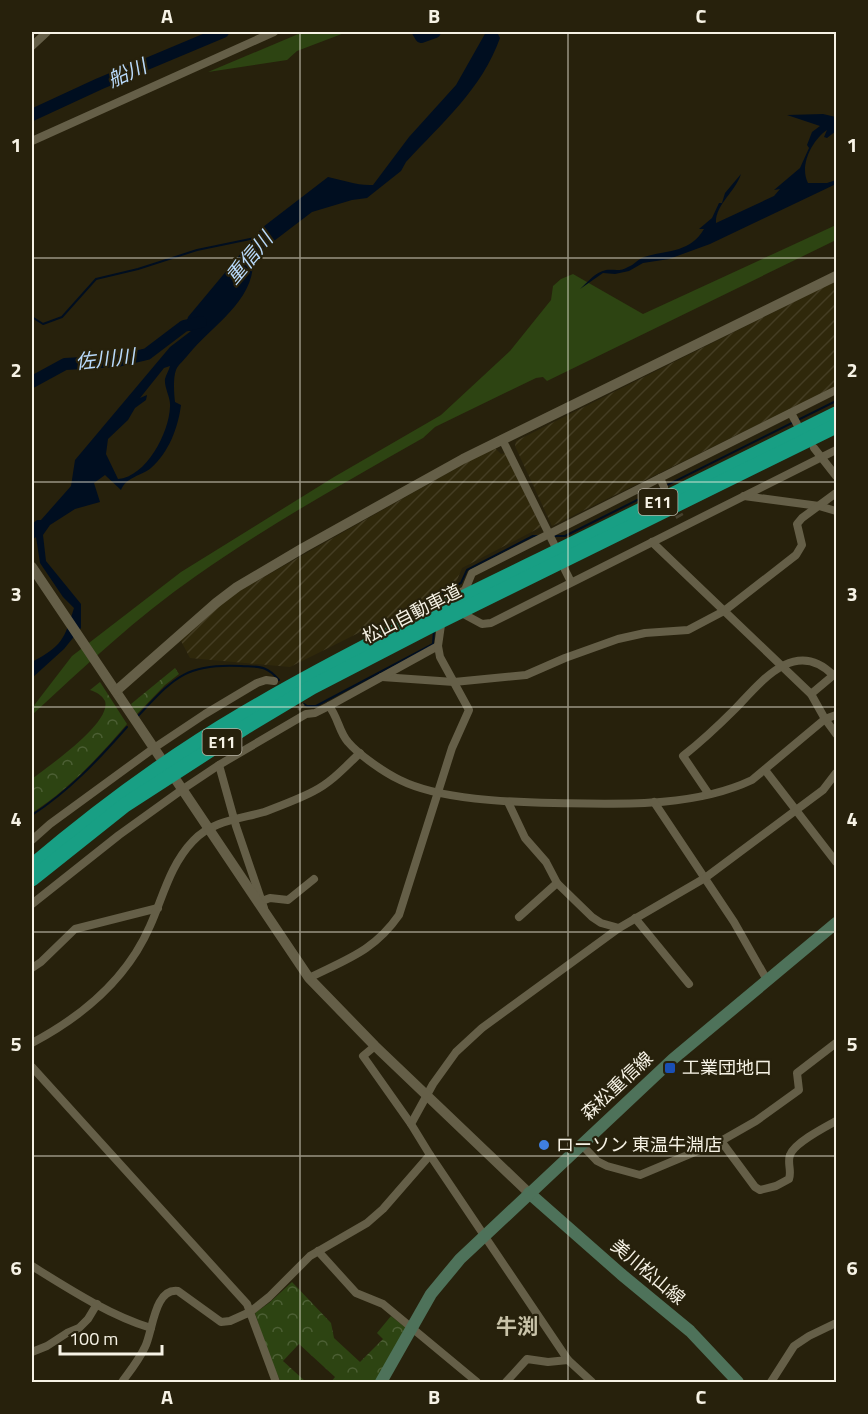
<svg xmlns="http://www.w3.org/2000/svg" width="868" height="1414" font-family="'Titillium Web','Noto Sans JP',sans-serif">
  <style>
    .industrial { fill: url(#industrial-furrows) }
    .grass { fill: #2d4412 }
    .forest { fill: url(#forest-crowns) }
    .water { fill: #000e20; fill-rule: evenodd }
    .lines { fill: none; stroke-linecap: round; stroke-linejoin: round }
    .stream { stroke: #000e20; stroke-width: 2 }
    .river { stroke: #000e20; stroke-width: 12 }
    .minor-tunnel { stroke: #46402d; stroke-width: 8; stroke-dasharray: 8 4; stroke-linecap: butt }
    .minor { stroke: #655f48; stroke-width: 8 }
    .tertiary { stroke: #655f48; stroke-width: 10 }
    .secondary { stroke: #4e725a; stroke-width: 12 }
    .motorway { stroke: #189f84; stroke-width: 15 }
    .grid { fill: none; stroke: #f6f2e5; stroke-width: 1.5; stroke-opacity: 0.55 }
    .transit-dot { fill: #1a4fb4; stroke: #27210c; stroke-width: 2 }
    .shop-dot { fill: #3f7fe0; stroke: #27210c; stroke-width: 2 }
    .labels { text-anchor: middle; stroke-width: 4.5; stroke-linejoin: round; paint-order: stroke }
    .shield { fill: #27210c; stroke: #b8b3a4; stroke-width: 1.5 }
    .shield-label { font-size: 16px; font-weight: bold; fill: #f6f2e5 }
    .street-label { font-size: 18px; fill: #f6f2e5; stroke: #27210c }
    .poi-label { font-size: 18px; fill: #f6f2e5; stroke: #27210c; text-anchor: start }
    .water-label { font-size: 20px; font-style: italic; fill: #b9dafb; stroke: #27210c }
    .quarter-label { font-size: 21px; font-weight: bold; fill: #c8c2a8; stroke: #27210c }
    .neatline { fill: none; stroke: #f6f2e5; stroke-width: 2 }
    .grid-label { font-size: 20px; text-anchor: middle; font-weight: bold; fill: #f6f2e5 }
  </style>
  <defs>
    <pattern id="industrial-furrows" width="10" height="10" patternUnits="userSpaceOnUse" patternTransform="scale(1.5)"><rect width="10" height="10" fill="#2f280b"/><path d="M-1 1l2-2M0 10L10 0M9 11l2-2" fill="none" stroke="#443d23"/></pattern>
    <pattern id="forest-crowns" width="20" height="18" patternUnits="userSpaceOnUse" patternTransform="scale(1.5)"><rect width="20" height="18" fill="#2d4412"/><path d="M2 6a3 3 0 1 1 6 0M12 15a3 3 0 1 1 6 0" fill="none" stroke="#4c5f34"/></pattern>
  </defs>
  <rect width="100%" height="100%" fill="#27210c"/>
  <g class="industrial">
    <polygon points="836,281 836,386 552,526 515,446 516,441"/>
    <polygon points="494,447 501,454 505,453 541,527 462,568 455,585 290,667 190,658 180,639 213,610 241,590"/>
  </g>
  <g class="grass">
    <polygon points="303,32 347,32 297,51 287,60 208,72"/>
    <path d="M 836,225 L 836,240 L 547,381 L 543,377 L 536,378 L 435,427 L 423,438 C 346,482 268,525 196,576 C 137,617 84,667 32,715 L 32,708 L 72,656 L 181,572 L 334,477 L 441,415 L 510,351 L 551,300 L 553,286 L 561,279 L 573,274 L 643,314 Z"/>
  </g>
  <g class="forest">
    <polygon points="175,668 179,674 165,685 136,715 131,704"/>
    <path d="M 100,682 L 127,724 C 98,758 69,789 32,813 L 32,779 C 47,767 112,723 105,701 C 102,695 96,692 90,690 Z"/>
    <polygon points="292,1282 331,1323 334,1338 360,1362 383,1339 377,1333 391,1316 406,1328 376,1382 331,1382 335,1377 299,1344 283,1361 306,1382 281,1382 271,1362 255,1313 269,1303"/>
  </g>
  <g class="water">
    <path d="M 486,32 L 497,32 L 500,38 C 482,89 442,123 406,162 L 401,171 L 367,198 L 352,200 L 312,212 L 253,257 C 256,301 213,324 188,355 C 185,359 178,365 176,370 C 173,378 174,393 175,402 L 181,405 C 178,428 169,452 151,468 C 141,476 126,477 121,490 L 105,475 L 94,483 L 100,502 L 75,509 L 50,525 L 43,535 L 46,561 L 81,604 L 81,628 L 64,649 L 32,678 L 32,662 C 62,646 64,640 74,608 L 63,597 L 40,563 L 36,537 L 32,540 L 32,524 L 37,520 L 41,520 L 71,486 L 75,460 L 170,347 L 191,331 L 184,330 L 188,317 L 263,227 L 328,177 C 343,180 358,186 373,185 L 409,137 L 456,85 ZM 170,366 C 169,370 166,375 165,379 C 164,388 171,398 170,407 C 169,433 146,477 118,479 L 106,454 L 108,439 L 128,420 L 135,408 L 146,400 L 147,395 L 140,398 L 164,368 Z"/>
    <path d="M 823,114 L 836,117 L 836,131 L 827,138 L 824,137 L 827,130 C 812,140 799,166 808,183 L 827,183 L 836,180 L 836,184 L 710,244 L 669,259 L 643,263 L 629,271 L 615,274 L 603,273 L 580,289 C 587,283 595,272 606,270 C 614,269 620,272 628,267 C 634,265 638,259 644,257 C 667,250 690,253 704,229 L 699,229 L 712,218 L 719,203 L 722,203 L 725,193 L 741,174 C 736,191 715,205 716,223 L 774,196 L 780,189 L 774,190 L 800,168 L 809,148 L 807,145 L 812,132 L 820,126 L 787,115 Z"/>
  </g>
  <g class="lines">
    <g class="stream">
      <polyline points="32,317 43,324 62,317 96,279 138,269 197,250 255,238"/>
      <polyline points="554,536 565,536 836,401"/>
      <polyline points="437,603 438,595 461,583 467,570 533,536 539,536"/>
      <polyline points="304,704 307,706 316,706 433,644 434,630"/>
      <path d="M 137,717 C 174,678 185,663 241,666 C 260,667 266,665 279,680"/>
      <path d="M 32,815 C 69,791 98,760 127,727"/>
    </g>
    <g class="river">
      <polyline points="418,32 421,37 435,32"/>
      <polyline points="32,115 99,84 223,32"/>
      <polyline points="32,382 65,364 118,361 147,354 184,326 201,322"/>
    </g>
    <g class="minor-tunnel">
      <polyline points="673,504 680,517"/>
      <polyline points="291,698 302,708"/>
    </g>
    <g class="minor">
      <polyline points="32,46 47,32"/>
      <polyline points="32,141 274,32"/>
      <polyline points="791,413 797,424"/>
      <polyline points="502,439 554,544"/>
      <polyline points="814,448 836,476"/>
      <polyline points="664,487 660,478 836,390"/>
      <polyline points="744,496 819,506 836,511"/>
      <polyline points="652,542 811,694 825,719 836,734"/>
      <polyline points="565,570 571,582"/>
      <polyline points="459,593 465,590 472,573 660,478"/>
      <polyline points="458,611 482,624 491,623 836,450"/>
      <polyline points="382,677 454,682 526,675 565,658 618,639 645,633 688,630 724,611 796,555 802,545 797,524 802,518 836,493"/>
      <polyline points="811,694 836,673"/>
      <path d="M 329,706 C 338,717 339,732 348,742 C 359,755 385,773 400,780 C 440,800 509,802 554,803 C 618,804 693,808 752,780 L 825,719 L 836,715"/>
      <polyline points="219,765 236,826 264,908"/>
      <polyline points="765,770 836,862"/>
      <path d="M 708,793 L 683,756 C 702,741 719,725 735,709 C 761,682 795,637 833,675"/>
      <polyline points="508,802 525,838 546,862 557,883 592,917 601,923 619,928"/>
      <polyline points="654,802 734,922 767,980"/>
      <polyline points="32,840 50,824 154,748 205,714 257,683 266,680 274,681"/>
      <polyline points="262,901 270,898 288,900 314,879"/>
      <polyline points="32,904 119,835 183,789 219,765 306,714 315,713 329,706 438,646 442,618"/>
      <polyline points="519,917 557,883"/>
      <polyline points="635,918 689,984"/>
      <polyline points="32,968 41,962 75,929 158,908"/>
      <path d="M 309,978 C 347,959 374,951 399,915 L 452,748 L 469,710 L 440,657 L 438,646"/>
      <path d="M 32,1043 C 81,1017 127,979 150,926 C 163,897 170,865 193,841 C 211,821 239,819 264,812 C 280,806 299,799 314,791 C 332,782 346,766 360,753"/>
      <polyline points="375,1046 363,1056 411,1124"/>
      <polyline points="32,1067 247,1304 250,1312 269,1297 310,1256 367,1223 383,1209 430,1155 411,1124 433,1084 456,1052 482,1028 619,928 705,878 823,790 836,773"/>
      <path d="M 721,1141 L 755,1187 L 760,1190 L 776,1186 L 789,1179 C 792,1171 787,1163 790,1155 C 794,1143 825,1127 836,1121"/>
      <polyline points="581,1144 597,1161 607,1166 640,1175 721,1141 756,1121 799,1090 797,1073 836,1043"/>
      <polyline points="430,1155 568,1360 592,1382"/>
      <polyline points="318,1251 356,1293 383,1304 477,1382"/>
      <path d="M 32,1266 C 69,1289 109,1315 151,1328"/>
      <polyline points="32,1352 47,1346 67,1333 79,1328 88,1319 97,1304"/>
      <path d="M 122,1382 C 130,1371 139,1360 145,1347 C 153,1331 154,1288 178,1291 L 221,1322 L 230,1321 L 250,1312 L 276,1382"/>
      <polyline points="506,1382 527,1359 548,1362 568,1360"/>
      <polyline points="771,1382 794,1346 809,1336 836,1323"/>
    </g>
    <g class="tertiary">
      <polyline points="32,567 160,757"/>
      <polyline points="116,691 216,603 237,587 303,548 463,459 836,276"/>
      <polyline points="176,780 309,978 375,1046 529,1193"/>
    </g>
    <g class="secondary">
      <polyline points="529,1193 621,1274 690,1331 738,1382"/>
      <polyline points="381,1382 431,1294 460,1259 673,1059 836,923"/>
    </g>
    <g class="motorway">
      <path d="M 32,866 C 98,810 168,758 243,714 C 340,657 443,607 544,558 C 642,510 739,462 836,414"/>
      <polyline points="32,879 125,805 247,726 312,687 428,627 836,426"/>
    </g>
  </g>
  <path class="grid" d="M 300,32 L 300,1382M 568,32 L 568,1382M 32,258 L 836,258M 32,482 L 836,482M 32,707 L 836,707M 32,932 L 836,932M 32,1156 L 836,1156"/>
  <rect class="transit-dot" x="664" y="1062" width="12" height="12" rx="3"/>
  <circle class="shop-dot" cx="544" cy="1145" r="6"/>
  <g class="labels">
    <g class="shield">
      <rect x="638.5" y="489" width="39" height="26" rx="4.5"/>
      <rect x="202.5" y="729" width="39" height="26" rx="4.5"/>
    </g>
    <g class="shield-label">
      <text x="658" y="508">E11</text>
      <text x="222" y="748">E11</text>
    </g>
    <g class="street-label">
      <text transform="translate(412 614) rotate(-27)" y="6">松山自動車道</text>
      <text transform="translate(617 1086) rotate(-43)" y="6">森松重信線</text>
      <text transform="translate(648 1272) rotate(40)" y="6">美川松山線</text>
    </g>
    <g class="poi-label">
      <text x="682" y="1074">工業団地口</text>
      <text x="556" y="1151">ローソン 東温牛淵店</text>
    </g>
    <g class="water-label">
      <text transform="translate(127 73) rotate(-24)" y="7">船川</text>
      <text transform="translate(249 258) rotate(-50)" y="7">重信川</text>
      <text transform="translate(105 359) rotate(-6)" y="7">佐川川</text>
    </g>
    <g class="quarter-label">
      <text x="517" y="1334">牛渕</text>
    </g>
  </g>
  <rect width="868" height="1414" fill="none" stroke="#27210c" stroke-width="66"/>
  <path d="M60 1345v9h102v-9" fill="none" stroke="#f6f2e5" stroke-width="3"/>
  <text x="69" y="1345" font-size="18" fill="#f6f2e5" stroke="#27210c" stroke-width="4.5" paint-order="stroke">100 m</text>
  <rect x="33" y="33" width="802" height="1348" class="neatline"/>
  <g class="grid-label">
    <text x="167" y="23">A</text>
    <text x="434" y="23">B</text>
    <text x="701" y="23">C</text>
    <text x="16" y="152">1</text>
    <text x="852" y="152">1</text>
    <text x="16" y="377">2</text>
    <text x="852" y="377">2</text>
    <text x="16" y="601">3</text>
    <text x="852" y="601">3</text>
    <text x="16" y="826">4</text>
    <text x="852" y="826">4</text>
    <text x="16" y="1051">5</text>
    <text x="852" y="1051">5</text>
    <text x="16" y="1275">6</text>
    <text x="852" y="1275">6</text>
    <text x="167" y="1404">A</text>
    <text x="434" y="1404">B</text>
    <text x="701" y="1404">C</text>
  </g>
</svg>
